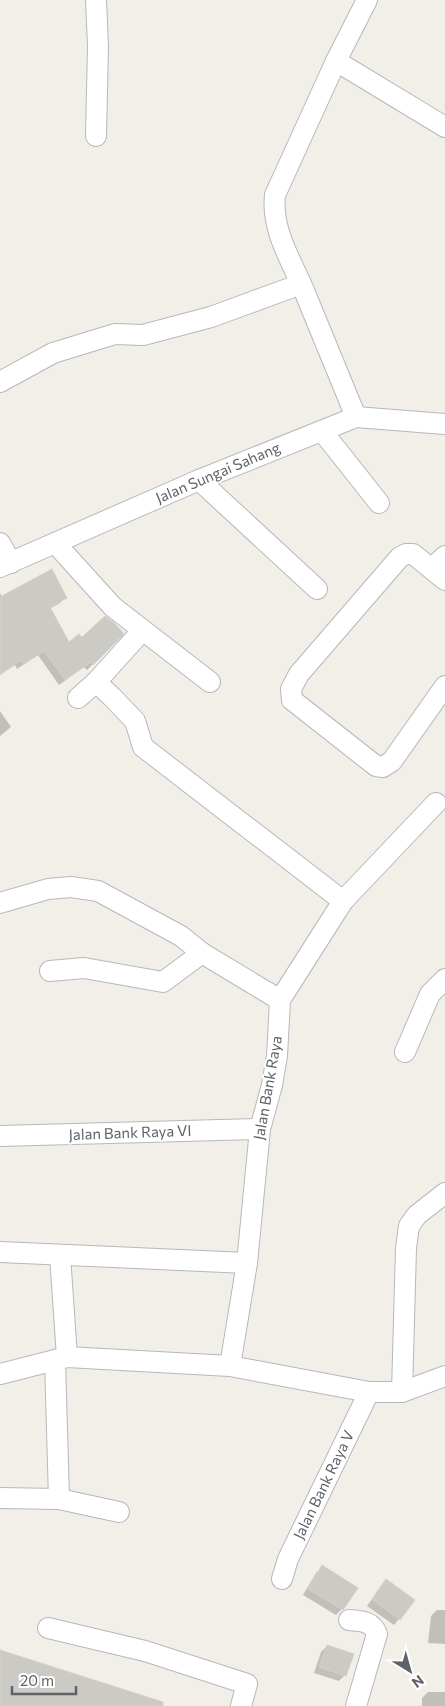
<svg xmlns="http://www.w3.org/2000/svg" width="445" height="1706" font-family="Commissioner,sans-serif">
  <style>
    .shadow { fill: #0003 }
    .building { fill: #cccac5; stroke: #d6d1c6 }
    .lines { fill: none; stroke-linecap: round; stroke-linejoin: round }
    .street-casing { stroke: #b5b8bc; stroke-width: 22 }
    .street { stroke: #fff; stroke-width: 20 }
    .labels { text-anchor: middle; stroke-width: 4; stroke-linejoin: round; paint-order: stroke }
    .street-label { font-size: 15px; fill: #5f6368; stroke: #fff }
  </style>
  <rect width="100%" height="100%" fill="#f1efe8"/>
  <g class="shadow">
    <polygon points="0,593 2,597 66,597 60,603 49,609 69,644 82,638 122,634 87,670 84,667 59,685 38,655 17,669 15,665 0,675"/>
    <polygon points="0,711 11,727 0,736"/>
    <polygon points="322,1567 356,1588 342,1609 336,1615 303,1595 316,1573"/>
    <polygon points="381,1587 399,1619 394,1625 367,1606"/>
    <polygon points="437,1610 445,1610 445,1644 428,1643 431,1616"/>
    <polygon points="327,1646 345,1675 339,1681 314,1673 321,1652"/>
    <polygon points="428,1692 445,1692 445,1706 422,1706 422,1698"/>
  </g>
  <g class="building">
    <polygon points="52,569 67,598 50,607 69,642 79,634 82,637 105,616 114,623 124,634 93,665 91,662 65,680 44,651 24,664 21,660 0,674 0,597"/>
    <polygon points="322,1565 358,1588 343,1610 308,1589"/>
    <polygon points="386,1579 415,1600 400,1620 372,1599"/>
    <polygon points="327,1645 354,1654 346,1676 319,1667"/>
    <polygon points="0,1650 163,1702 163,1706 0,1706"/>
  </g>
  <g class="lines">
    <defs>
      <g id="street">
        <polyline points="96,0 98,46 96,136"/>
        <polyline points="336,61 445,127"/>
        <polyline points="0,382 53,353 115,334 143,335 211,317 301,284"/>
        <path d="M 356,417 C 339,376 322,334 305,293 C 292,261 271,231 275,195 L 336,61 L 367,0"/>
        <polyline points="322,431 379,503"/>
        <polyline points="199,480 317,589"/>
        <polyline points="0,543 11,563"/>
        <polyline points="55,543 113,607 210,682"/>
        <polyline points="0,567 199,480 356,417 445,424"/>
        <polyline points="432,568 445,556"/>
        <polyline points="445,580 413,554 406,554 400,557 299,674 291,689 292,700 376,766 383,767 392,761 445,686"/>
        <polyline points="96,682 112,697 135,721 143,747 343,901"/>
        <polyline points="78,698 96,682 142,631"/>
        <polyline points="0,903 48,889 71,887 98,891 181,936 202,953 280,1000"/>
        <polyline points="50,971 84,968 163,982 202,953"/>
        <polyline points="405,1052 430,994 445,979"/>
        <polyline points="0,1136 260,1129"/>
        <polyline points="0,1252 247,1263"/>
        <polyline points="60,1255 67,1357"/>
        <polyline points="230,1366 247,1263 260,1129 272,1085 277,1056 280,1000 343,901 436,803"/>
        <polyline points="0,1374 67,1357 230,1366 369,1392 402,1392 445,1376"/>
        <polyline points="402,1392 406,1248 409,1226 417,1215 445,1193"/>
        <polyline points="0,1498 59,1499 55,1360"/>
        <polyline points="59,1499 119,1512"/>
        <polyline points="282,1579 288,1559 369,1392"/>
        <path d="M 349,1620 C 362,1621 372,1621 377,1634 L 356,1706"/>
        <polyline points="48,1628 145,1651 247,1684 241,1706"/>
      </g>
    </defs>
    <use href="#street" class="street-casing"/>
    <use href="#street" class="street"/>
  </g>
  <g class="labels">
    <g class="street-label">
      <text transform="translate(218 473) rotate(-23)" y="5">Jalan Sungai Sahang</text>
      <text transform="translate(268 1088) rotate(-80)" y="5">Jalan Bank Raya</text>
      <text transform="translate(130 1133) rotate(-2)" y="5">Jalan Bank Raya VI</text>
      <text transform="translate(324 1485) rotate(-64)" y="5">Jalan Bank Raya V</text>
    </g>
  </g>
  <g transform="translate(410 1671) rotate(143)" stroke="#ffffff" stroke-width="4" paint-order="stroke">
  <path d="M0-4L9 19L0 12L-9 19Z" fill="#5f6368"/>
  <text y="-8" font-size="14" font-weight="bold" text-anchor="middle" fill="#5f6368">N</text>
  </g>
  <path d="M12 1686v8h64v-8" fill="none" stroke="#5f6368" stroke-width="2.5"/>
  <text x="20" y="1686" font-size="15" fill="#5f6368" stroke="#ffffff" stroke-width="4" paint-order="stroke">20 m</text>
</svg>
